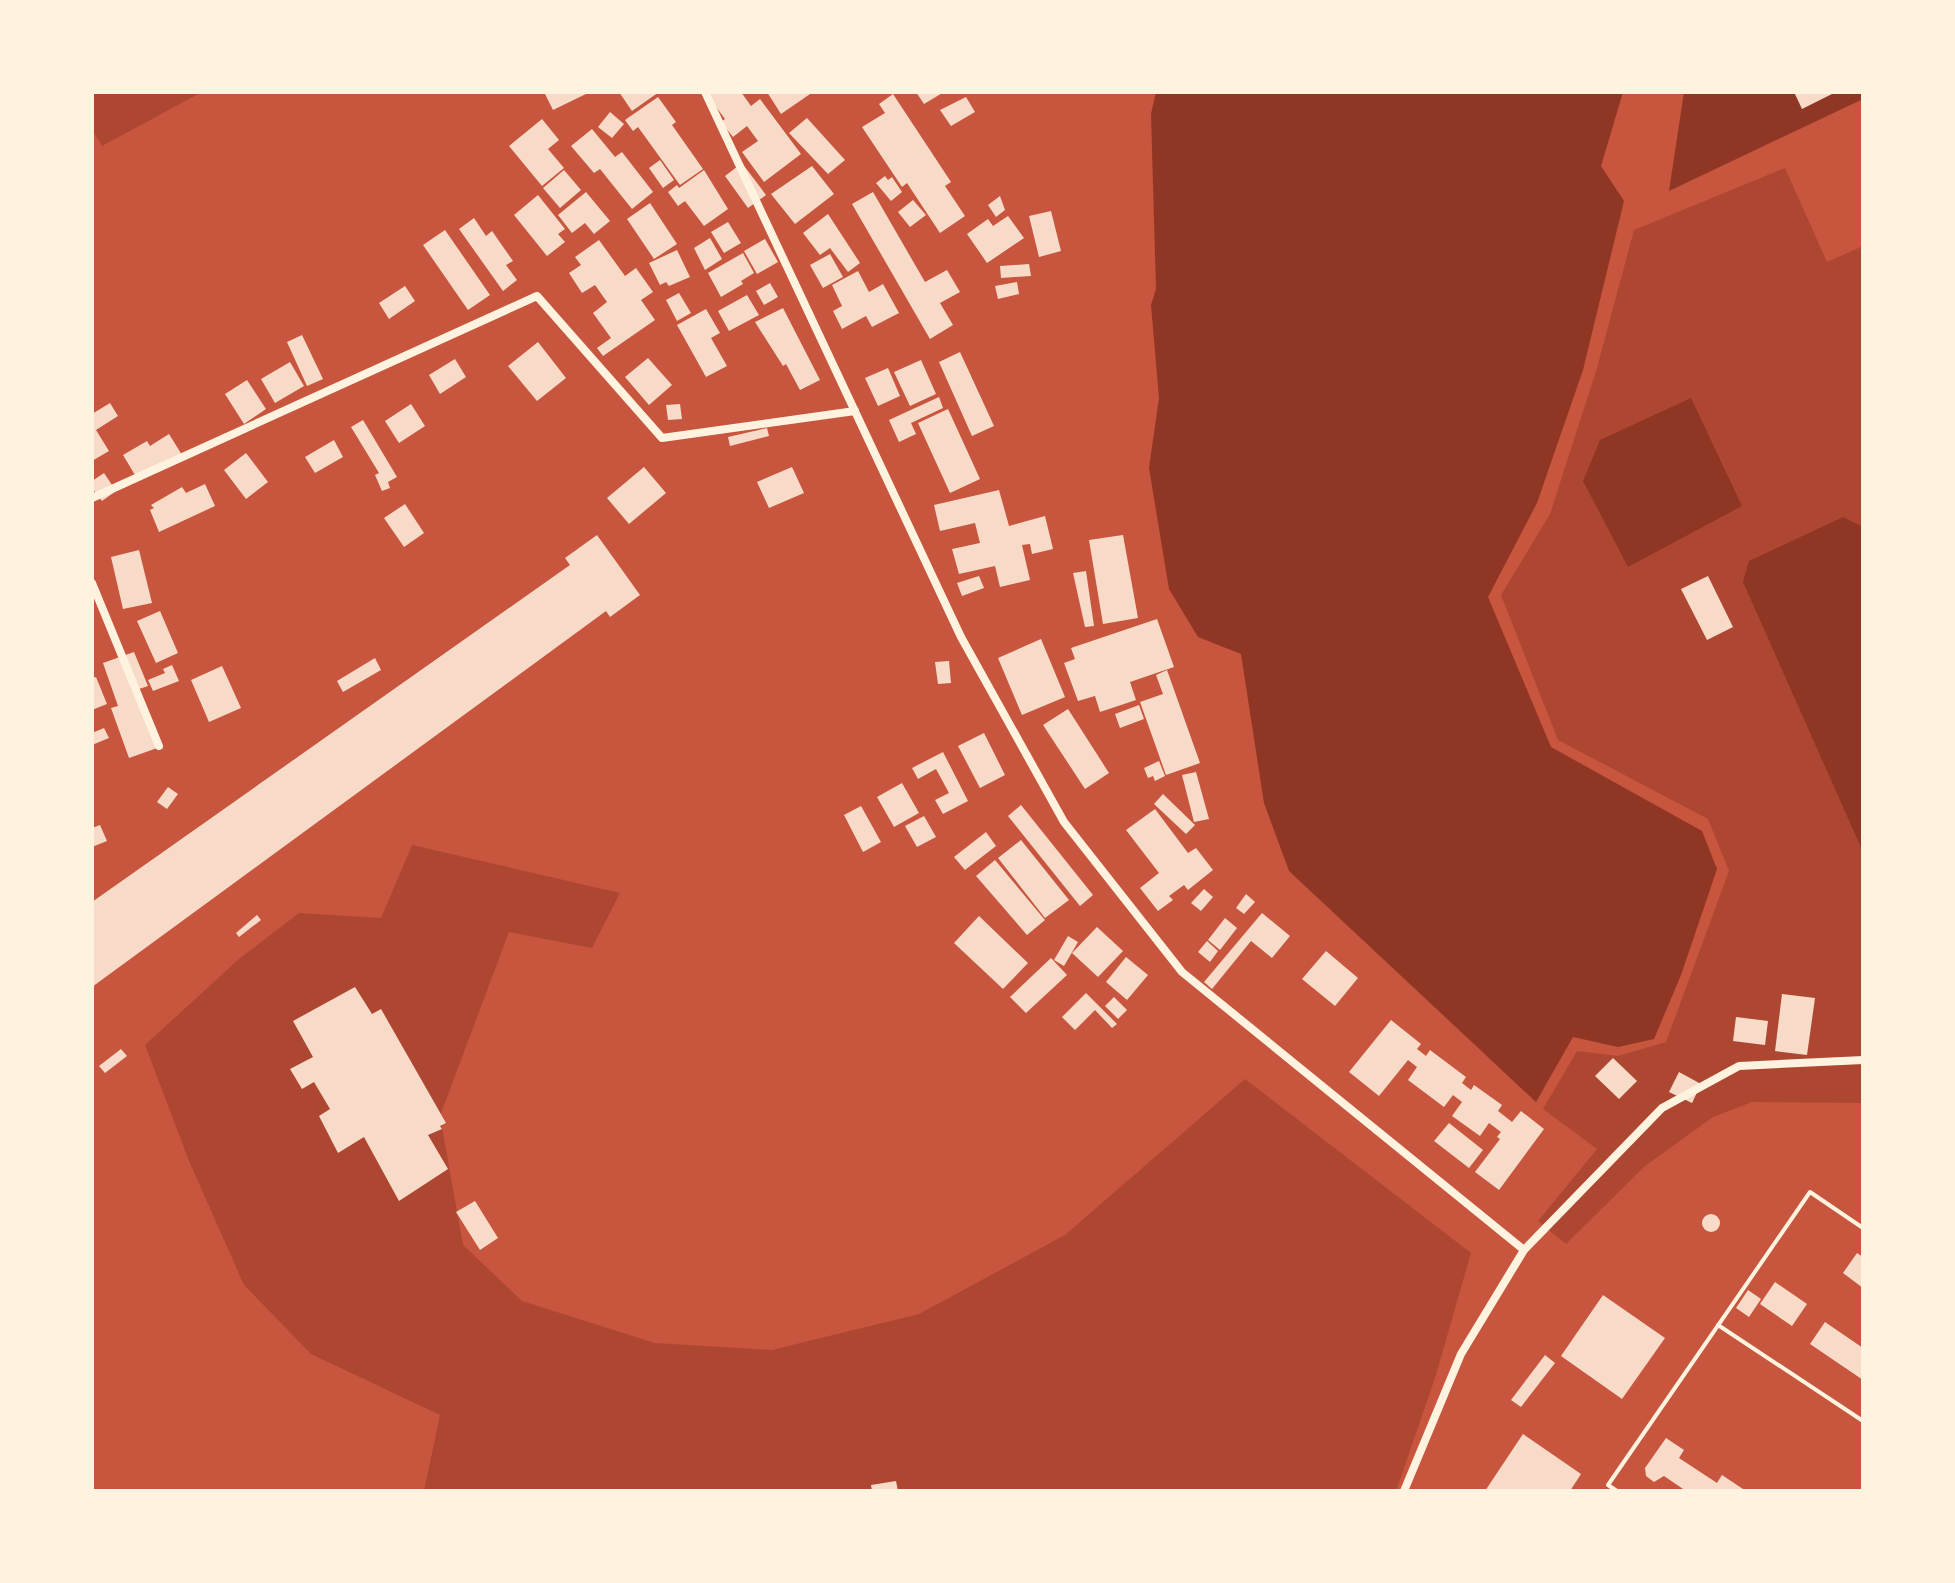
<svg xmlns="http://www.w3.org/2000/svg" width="1955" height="1583" font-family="'Work Sans',sans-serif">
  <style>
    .green { fill: #ae4732 }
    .water { fill: #8f3625 }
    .building { fill: #f7dbc8 }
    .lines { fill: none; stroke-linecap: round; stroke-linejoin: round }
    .service { stroke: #fff3e0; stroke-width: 4 }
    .minor { stroke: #fff3e0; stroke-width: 8 }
  </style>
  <rect width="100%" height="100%" fill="#c8553d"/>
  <g class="green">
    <polygon points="92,92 202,92 102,146 92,130"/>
    <polygon points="1785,168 1827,262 1863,246 1863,1103 1752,1102 1713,1117 1645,1166 1566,1244 1538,1221 1597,1149 1543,1109 1577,1051 1618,1056 1666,1042 1729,871 1708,819 1558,740 1501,595 1550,514 1597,368 1634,230"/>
    <polygon points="412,845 620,893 592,948 509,932 440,1116 463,1245 522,1301 655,1343 772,1350 919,1314 1065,1235 1245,1079 1471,1253 1435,1378 1396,1491 424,1491 440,1415 311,1354 244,1285 189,1161 145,1045 239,959 299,913 381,918"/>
  </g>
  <g class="water">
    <polygon points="1156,92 1623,92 1601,166 1624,201 1583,370 1537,503 1488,597 1551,747 1702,831 1717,869 1681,975 1654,1039 1618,1047 1573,1037 1536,1102 1289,871 1264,803 1241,654 1198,637 1169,589 1149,468 1159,398 1151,305 1156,289 1151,114"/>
    <polygon points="1684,92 1863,92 1863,99 1669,191"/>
    <polygon points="1691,398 1742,506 1628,567 1583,481 1600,440"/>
    <polygon points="1843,517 1863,527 1863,852 1743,582 1749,561"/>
  </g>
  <g class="building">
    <polygon points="544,92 590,92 553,110"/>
    <polygon points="619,92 659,92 632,111"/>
    <polygon points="705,92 741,92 751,106 760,99 801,154 764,182 742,152 758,141 747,126 733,137 721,122 725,119"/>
    <polygon points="767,92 813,92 781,114"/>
    <polygon points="916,92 944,92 924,104"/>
    <polygon points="1794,92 1836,92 1802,109"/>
    <polygon points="893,94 951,182 945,186 965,216 940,233 907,183 902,187 862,127 885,113 879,104"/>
    <polygon points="658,97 676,122 672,125 703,169 680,185 638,127 633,131 625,120"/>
    <polygon points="966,97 975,112 951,126 940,110"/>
    <polygon points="610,112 624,124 612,138 598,127"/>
    <polygon points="807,118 845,160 828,174 789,133"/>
    <polygon points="542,119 559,140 548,149 564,168 542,186 509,146"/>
    <polygon points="592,129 615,157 622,152 653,192 632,209 600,169 594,173 571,146"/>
    <polygon points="660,160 674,180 663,188 649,168"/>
    <polygon points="742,163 766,195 748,208 725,176"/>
    <polygon points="812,166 834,194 795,224 771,194"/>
    <polygon points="564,170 581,190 560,208 543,188"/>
    <polygon points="704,170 728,209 704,226 685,201 678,206 668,192 677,185 679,188"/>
    <polygon points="885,176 888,180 892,177 902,192 891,201 876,183"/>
    <polygon points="586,192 610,221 594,234 585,223 572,233 558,215"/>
    <polygon points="873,192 925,282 947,270 960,292 940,303 953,325 930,339 852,204"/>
    <polygon points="538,195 565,229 558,234 565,242 547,256 514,215"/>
    <polygon points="1000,196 1005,210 996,217 988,205"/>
    <polygon points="913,200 926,215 910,227 898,212"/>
    <polygon points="650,203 677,244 654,259 627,219"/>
    <polygon points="1051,211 1061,251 1039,257 1029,216"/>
    <polygon points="828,214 860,263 848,272 830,248 820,255 803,233"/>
    <polygon points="1008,216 1024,238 987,263 967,234 988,219 993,226"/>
    <polygon points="474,218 486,236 492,231 513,261 506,265 517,280 503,291 459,229"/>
    <polygon points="728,222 741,243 724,253 711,232"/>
    <polygon points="445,230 490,295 468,310 423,245"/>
    <polygon points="710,238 722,259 705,270 694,248"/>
    <polygon points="765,239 778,262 757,274 744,251"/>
    <polygon points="599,240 625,276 636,268 653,292 641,300 655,320 603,356 597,348 611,338 593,313 607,302 595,285 582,293 569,273 581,265 575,257"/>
    <polygon points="677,250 690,277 669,286 666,282 660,285 649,263"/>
    <polygon points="743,253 754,273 741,281 743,284 721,297 708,273"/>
    <polygon points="830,254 843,277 823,288 810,265"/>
    <polygon points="1029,264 1031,276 1001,278 1000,266"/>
    <polygon points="858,271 869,292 883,284 899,313 872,327 866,316 842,329 833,311 842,306 832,285"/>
    <polygon points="1017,282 1019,294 998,299 995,286"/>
    <polygon points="770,283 778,297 764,305 756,291"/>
    <polygon points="405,286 415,301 389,319 379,303"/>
    <polygon points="679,293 691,313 677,321 666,300"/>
    <polygon points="747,295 759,315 729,331 718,311"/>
    <polygon points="783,308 820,380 800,390 786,364 783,366 755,322"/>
    <polygon points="706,309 720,333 711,338 727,366 706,377 677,325"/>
    <polygon points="302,335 323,379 307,386 287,342"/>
    <polygon points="538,342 566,378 537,401 508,366"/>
    <polygon points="960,352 994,426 972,436 939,362"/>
    <polygon points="648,358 672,385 649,405 625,377"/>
    <polygon points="455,359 466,377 440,394 429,375"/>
    <polygon points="921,360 936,394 910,406 894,372"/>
    <polygon points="290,362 304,386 275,403 261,379"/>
    <polygon points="888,368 900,396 878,406 865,378"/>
    <polygon points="247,380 266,409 244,424 225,394"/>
    <polygon points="939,397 943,408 911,423 916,434 899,442 889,420"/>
    <polygon points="110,403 118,416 96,430 109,451 92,461 92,414"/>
    <polygon points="411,404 425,426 399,443 385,421"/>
    <polygon points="680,404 682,419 668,420 666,405"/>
    <polygon points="948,409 980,479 950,493 918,423"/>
    <polygon points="363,420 397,477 388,482 390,488 382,491 375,475 379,473 351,427"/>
    <polygon points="767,428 769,436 730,446 728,437"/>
    <polygon points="169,434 182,455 138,480 123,455 147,441 150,446"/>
    <polygon points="334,440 343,457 315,473 305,457"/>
    <polygon points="246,453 268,482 246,499 224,470"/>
    <polygon points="644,467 666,493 629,524 607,498"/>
    <polygon points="792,467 804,493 769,508 757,482"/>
    <polygon points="104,473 116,491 102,501 92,488 92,481"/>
    <polygon points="205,484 215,506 159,532 150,510 154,508 151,505 182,487 186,493"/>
    <polygon points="999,490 1009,526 1045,516 1053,549 1032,554 1030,544 1022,545 1030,580 1000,587 995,566 959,574 952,549 980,543 975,523 940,531 934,505"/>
    <polygon points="405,504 424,533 404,547 384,518"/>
    <polygon points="597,535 640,595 610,617 606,611 92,987 92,902 570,565 565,558"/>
    <polygon points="1123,535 1138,618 1103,624 1089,540"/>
    <polygon points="139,550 152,603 123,609 111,557"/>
    <polygon points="1086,571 1094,626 1085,627 1073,573"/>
    <polygon points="979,576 984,588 962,596 957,583"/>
    <polygon points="1708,576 1733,627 1707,640 1681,589"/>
    <polygon points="160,611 178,653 156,663 137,621"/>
    <polygon points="1157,619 1174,667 1130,682 1136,700 1100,712 1095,696 1078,701 1064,663 1075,659 1071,648"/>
    <polygon points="1041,639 1065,697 1022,715 998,658"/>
    <polygon points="134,652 148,686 139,689 160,747 129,758 111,708 118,706 103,663"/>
    <polygon points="375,658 381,670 343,692 337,681"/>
    <polygon points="949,661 951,683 938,684 935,662"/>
    <polygon points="172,665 179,681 153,691 148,680 165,673 163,669"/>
    <polygon points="222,666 241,708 209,722 191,680"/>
    <polygon points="1167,670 1200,763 1166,775 1140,702 1163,694 1156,675"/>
    <polygon points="96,677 107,704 92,710 92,678"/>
    <polygon points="1139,705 1144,719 1120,728 1115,714"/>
    <polygon points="1068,709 1109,773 1085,789 1043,725"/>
    <polygon points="104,728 109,738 92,745 92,733"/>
    <polygon points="984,733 1005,775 980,788 958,746"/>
    <polygon points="943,752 968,801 943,814 935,800 949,793 936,769 918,779 912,768"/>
    <polygon points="1159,761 1165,776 1155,781 1153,776 1148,778 1144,768"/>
    <polygon points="1196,772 1209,819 1194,822 1182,775"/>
    <polygon points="902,783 919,813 894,827 877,797"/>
    <polygon points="168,787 178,794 167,809 157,802"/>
    <polygon points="1163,794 1195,825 1186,834 1154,804"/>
    <polygon points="1021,805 1093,895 1080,906 1008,816"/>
    <polygon points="861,806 881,842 863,852 844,815"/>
    <polygon points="1155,809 1188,853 1196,848 1213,870 1188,890 1184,885 1169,896 1173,900 1158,911 1140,888 1159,873 1126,830"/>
    <polygon points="924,816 936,837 917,847 905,826"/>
    <polygon points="100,825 107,841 92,847 92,828"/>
    <polygon points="986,832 996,846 965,870 954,857"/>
    <polygon points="1021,840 1069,900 1045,918 998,858"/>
    <polygon points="995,860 1045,920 1027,935 976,876"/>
    <polygon points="1204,889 1213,897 1201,911 1191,903"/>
    <polygon points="1246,894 1255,902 1244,914 1236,908"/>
    <polygon points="1262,913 1290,936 1272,958 1251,941 1212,989 1204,982"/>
    <polygon points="257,915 261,920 239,937 236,933"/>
    <polygon points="979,916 1028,963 1003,989 954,943"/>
    <polygon points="1225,918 1237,928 1220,950 1208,940"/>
    <polygon points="1097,927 1123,951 1098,977 1072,953"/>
    <polygon points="1068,936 1078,942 1064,966 1054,960"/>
    <polygon points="1207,941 1218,951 1210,962 1198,952"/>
    <polygon points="1326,951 1358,978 1335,1006 1302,979"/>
    <polygon points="1126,957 1148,975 1127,1000 1106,982"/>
    <polygon points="1051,958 1067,975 1026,1013 1010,997"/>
    <polygon points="355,987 372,1014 381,1009 446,1123 440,1126 442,1129 428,1135 448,1169 399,1201 364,1137 338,1153 319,1116 330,1109 314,1082 302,1089 290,1069 313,1057 293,1021"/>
    <polygon points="1086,993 1117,1024 1112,1028 1095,1010 1075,1030 1062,1017"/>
    <polygon points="1782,994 1815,998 1807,1055 1775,1051"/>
    <polygon points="1114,997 1127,1010 1118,1019 1105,1006"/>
    <polygon points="1736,1017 1768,1021 1765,1045 1733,1041"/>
    <polygon points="1391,1020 1421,1044 1417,1049 1426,1056 1430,1050 1466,1077 1462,1083 1471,1090 1474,1085 1502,1105 1498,1111 1512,1122 1521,1111 1544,1129 1499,1190 1475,1172 1500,1139 1497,1137 1501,1132 1489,1123 1480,1136 1452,1116 1462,1102 1453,1095 1444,1107 1408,1080 1417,1067 1408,1060 1379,1096 1349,1072"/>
    <polygon points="121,1049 127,1056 105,1073 99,1066"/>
    <polygon points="1613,1058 1637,1081 1619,1099 1595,1076"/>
    <polygon points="1679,1072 1701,1084 1692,1103 1669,1092"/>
    <polygon points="1449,1123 1483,1150 1469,1168 1434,1141"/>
    <polygon points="475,1201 498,1238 480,1250 456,1212"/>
    <circle cx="1711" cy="1223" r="9"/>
    <polygon points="1857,1253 1863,1257 1863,1288 1843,1273"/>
    <polygon points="1775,1282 1807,1304 1792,1326 1760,1304"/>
    <polygon points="1748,1290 1761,1299 1749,1317 1736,1308"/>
    <polygon points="1603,1295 1665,1338 1622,1399 1561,1356"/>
    <polygon points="1825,1322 1863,1348 1863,1380 1810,1344"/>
    <polygon points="1545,1355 1555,1363 1521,1407 1511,1400"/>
    <polygon points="1523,1434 1581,1474 1570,1491 1485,1491"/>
    <polygon points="1666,1438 1684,1450 1679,1458 1717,1483 1722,1475 1746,1491 1686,1491 1664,1476 1654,1482 1646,1476 1645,1468"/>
    <polygon points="896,1481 898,1491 872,1491 871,1485"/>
  </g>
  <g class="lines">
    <g class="service">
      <polyline points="1718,1325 1863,1421"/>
      <polyline points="1617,1491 1608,1485 1810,1192 1863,1228"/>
    </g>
    <g class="minor">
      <polyline points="705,92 961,637 1064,822 1182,972 1524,1250"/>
      <polyline points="92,498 537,296 662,438 855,411"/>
      <polyline points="92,583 159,746"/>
      <polyline points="1404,1491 1461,1354 1524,1250 1662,1108 1739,1066 1863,1060"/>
    </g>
  </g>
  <rect width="1955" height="1583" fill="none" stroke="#fff3e0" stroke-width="188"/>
</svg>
